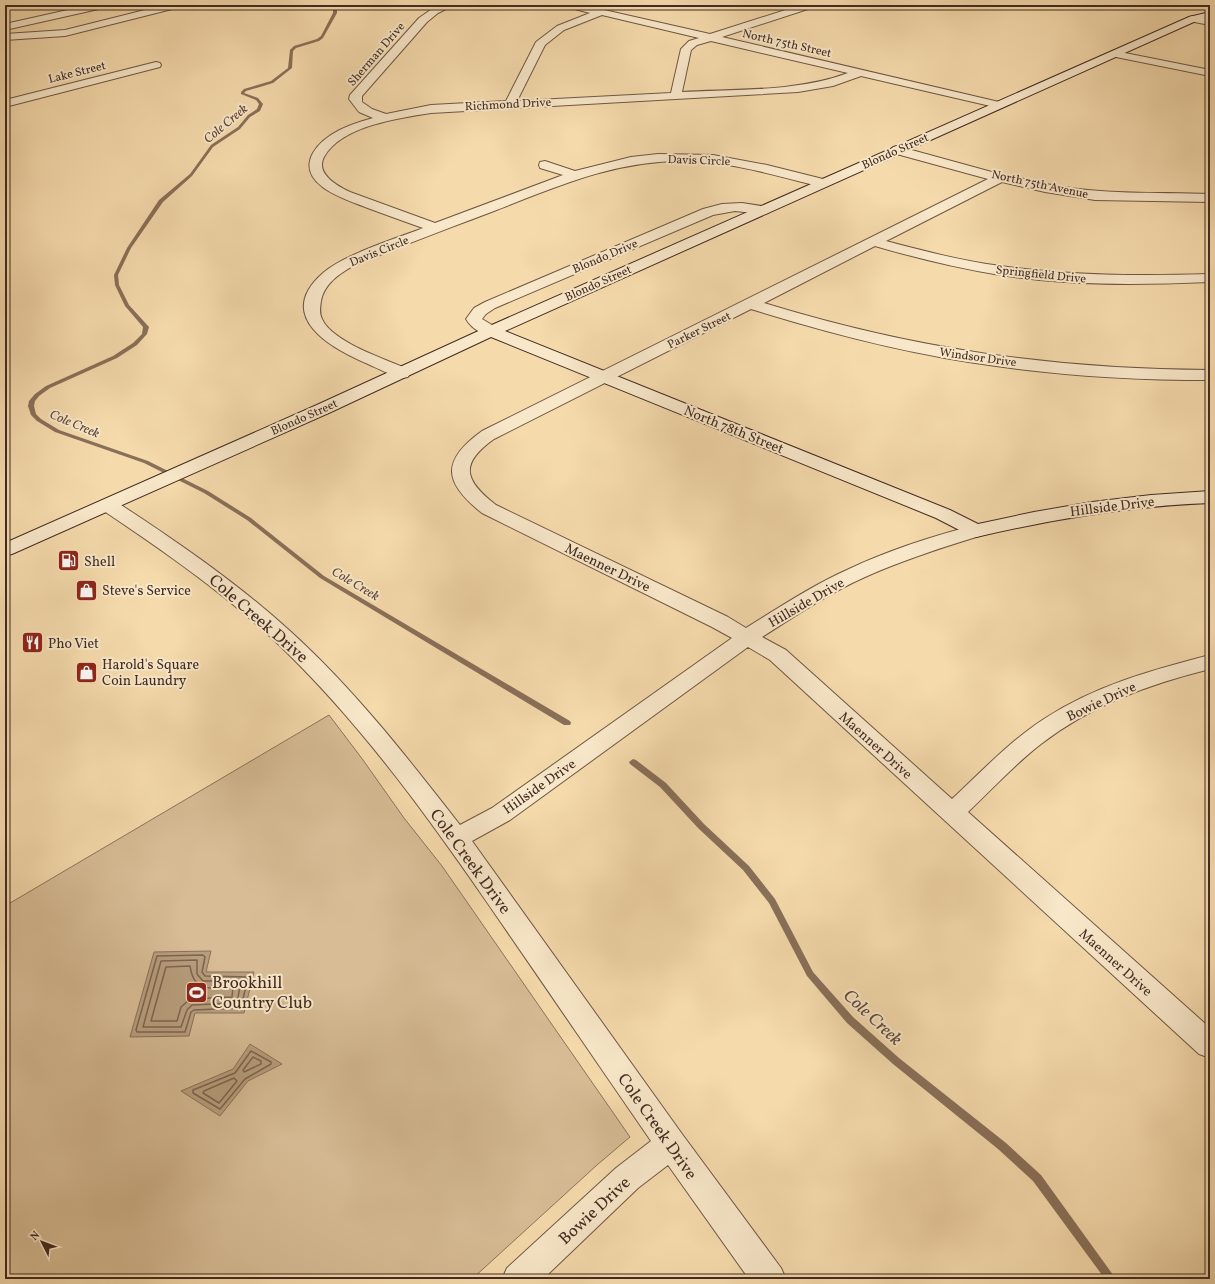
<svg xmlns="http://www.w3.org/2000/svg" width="1215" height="1284" font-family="Vollkorn,serif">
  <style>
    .green { fill: #d7bc95; stroke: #8c745c }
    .water { fill: #b89e7d; stroke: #897059 }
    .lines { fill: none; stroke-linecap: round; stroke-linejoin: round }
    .shore { stroke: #7d6450; stroke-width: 1.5 }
    .stream { fill: #897059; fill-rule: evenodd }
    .street-casing { stroke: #6f5744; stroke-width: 2 }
    .secondary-casing { stroke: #422b22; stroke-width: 2 }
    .street { fill: #f8e7c9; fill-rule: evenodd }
    .secondary { fill: #f8e7c9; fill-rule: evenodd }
    .labels { text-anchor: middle; stroke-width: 4; stroke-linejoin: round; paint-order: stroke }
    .far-street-label { font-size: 12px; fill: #422b22; stroke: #f8e7c9 }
    .far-water-label { font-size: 13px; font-style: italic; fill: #604839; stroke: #f8e7c9 }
    .street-label { font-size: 14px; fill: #422b22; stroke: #f8e7c9 }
    .poi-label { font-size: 14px; fill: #422b22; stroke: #f8e7c9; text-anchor: start }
    .near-street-label { font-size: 17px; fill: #422b22; stroke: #f8e7c9 }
    .near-poi-label { font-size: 17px; fill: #422b22; stroke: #f8e7c9; text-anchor: start }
    .near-water-label { font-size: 18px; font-style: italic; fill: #604839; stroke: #f8e7c9 }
  </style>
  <rect width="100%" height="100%" fill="#f5daac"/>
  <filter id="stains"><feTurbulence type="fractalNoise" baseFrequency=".005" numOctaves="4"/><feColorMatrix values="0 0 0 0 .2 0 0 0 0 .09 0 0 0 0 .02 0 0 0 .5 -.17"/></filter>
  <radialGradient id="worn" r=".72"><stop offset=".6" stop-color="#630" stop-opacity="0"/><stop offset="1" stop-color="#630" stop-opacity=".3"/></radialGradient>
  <polygon class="green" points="329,715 363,760 404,818 442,866 630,1137 597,1165 472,1279 5,1279 5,906"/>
  <g class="water">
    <polygon points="211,951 206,972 254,972 244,1013 195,1013 189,1036 130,1037 154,952"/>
    <polygon points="250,1044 282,1064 248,1081 220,1116 181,1091 233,1069"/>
  </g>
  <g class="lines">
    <g class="shore">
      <polygon points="203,955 205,957 202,972 205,976 248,977 241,1008 194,1010 191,1012 185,1032 137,1032 136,1030 157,956"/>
      <polygon points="197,960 197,974 203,981 241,981 237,1003 192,1005 187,1010 181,1027 143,1027 161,961"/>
      <path d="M 190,966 C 194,994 211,988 233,987 L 232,997 L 190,999 L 181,1007 L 177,1021 L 151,1021 L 166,967 Z"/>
      <polygon points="251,1051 271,1062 271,1064 245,1079 220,1109 193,1093 193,1090 235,1073"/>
      <polygon points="253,1057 261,1061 261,1064 244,1072 243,1070"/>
      <polygon points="234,1078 237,1081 219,1103 203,1093 204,1091"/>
    </g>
    <g class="stream">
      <polygon points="333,5 337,5 337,13 323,38 319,41 296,48 293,51 292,68 273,83 246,91 244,93 258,98 263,104 260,111 250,117 240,129 213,147 192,176 163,202 131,248 118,275 119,285 129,305 149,327 147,334 137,345 117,358 50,388 39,396 35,401 34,406 36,414 41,419 59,430 148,461 208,491 251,518 324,576 570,721 571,723 570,725 564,725 320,578 247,520 204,493 144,463 55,432 37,421 31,415 28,406 29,401 35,394 46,386 113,356 133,343 142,334 143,327 125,306 115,285 114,275 127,248 159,200 190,174 211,145 238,127 248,115 257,109 259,104 256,100 241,94 241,92 244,89 271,81 288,68 290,50 294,46 317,39 321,36 333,13"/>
      <polygon points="633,759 636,760 666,783 704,824 749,866 775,899 813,972 853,1017 899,1058 1006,1143 1041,1175 1116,1279 1105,1279 1033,1181 998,1149 893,1064 847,1023 807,976 769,903 743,870 698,828 660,787 630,764 629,762"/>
    </g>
    <defs>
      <g id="street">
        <polygon points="90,5 108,5 103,8 5,30 5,24"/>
        <polygon points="165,5 182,5 180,7 65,36 5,40 5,34 65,30"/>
        <path d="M 441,5 L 454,5 L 438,13 L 427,22 L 362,96 L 362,102 L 372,109 L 386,114 L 431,105 L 506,101 L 536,42 L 557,26 L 590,13 L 567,7 L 565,5 L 582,5 L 710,34 L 801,5 L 816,5 L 814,7 L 722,37 L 999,102 L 1003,103 L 1005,105 L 1003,107 L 999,108 L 861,76 L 833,86 L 798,92 L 431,113 C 399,118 341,126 324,157 C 315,174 338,186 350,192 L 435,223 L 563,175 L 540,168 L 539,165 L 540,162 L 545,161 L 575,171 L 631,157 L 658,154 L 713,155 L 767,165 L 827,180 L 829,183 L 827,186 L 822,187 C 777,176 733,162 686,161 C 616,160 558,186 494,211 C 447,229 400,246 353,266 C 339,274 324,284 321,301 C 320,307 319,313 322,319 C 332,342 385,359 408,369 L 410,373 L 408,377 L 402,378 C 390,375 379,369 368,364 C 330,348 274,316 323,273 C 345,254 395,239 423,228 C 403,221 384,214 365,207 C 344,199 296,184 313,153 C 325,133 351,124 373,118 L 359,112 L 349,99 L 350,95 L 419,18 L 432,9 ZM 602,15 L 699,38 L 689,41 L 681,49 L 671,93 L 517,101 L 545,45 L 564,30 ZM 711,41 L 848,73 C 797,92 737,89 682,92 L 691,50 L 697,45 Z"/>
        <polygon points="1193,16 1210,19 1210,25 1189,21 1188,19 1189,17"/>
        <polygon points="1115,51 1210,70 1210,76 1111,56 1110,54"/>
        <polygon points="156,62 160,63 161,65 160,67 5,107 5,100"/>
        <path d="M 897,146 L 999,174 C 1003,173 1038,183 1046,184 C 1102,195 1154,192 1210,194 L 1210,202 L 1095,200 L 1045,192 L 1002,182 L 886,241 C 924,251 962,261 1001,266 C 1071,276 1140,276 1210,274 L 1210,282 C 1140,285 1069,286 1000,275 C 958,268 916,258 875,246 L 764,303 C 913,349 1053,369 1210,370 L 1210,380 C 1138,380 1067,376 996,366 C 913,355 831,334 751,309 L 494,439 C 459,464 464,480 496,505 L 728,617 L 746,628 C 780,607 813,585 849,569 C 889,550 933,536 976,525 L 983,527 L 986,531 L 983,535 C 943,547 903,560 865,577 C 829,593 795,616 762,637 L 786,650 L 952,799 C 982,771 1010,741 1044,719 C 1094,686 1152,670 1210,655 L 1210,669 C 1150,684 1091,705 1041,744 C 1015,764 992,789 968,812 L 1210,1028 L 1210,1058 L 1199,1054 L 770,660 L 748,647 L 510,820 L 472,841 L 682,1134 L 781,1268 L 786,1279 L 749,1279 L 668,1165 L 638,1188 L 543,1279 L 502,1279 L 507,1268 L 616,1168 L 651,1141 C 601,1069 552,996 502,924 C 434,825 364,726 277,643 C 223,592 162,550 101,509 L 98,505 L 101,501 L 108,499 L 115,501 C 176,541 236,582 290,631 C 354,689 407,757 460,825 L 492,808 L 732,638 L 712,627 L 482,513 C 444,483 440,461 482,431 L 988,179 L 893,153 L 891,150 L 893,147 Z"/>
        <path d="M 742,203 L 768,207 L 770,210 L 768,213 L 763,214 L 735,211 L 713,215 L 495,308 L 486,314 L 482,319 L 497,328 L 499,331 L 497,334 C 484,337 472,329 466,319 L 474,308 L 485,302 L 703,209 L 722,204 Z"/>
      </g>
      <path id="secondary" d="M 1210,12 L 1210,18 L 1196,21 L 505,331 L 950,510 L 978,524 L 1034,512 L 1092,502 L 1151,495 L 1210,491 L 1210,503 C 1130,506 1053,519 976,537 L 969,535 L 936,518 L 491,337 L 331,412 L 12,554 L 5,556 L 5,543 L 319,404 L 485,328 L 1189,17 Z"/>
    </defs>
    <use href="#street" class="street-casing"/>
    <use href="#secondary" class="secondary-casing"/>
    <use href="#street" class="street"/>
    <use href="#secondary" class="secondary"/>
  </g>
  <defs>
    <symbol id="fuel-square" viewBox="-11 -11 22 22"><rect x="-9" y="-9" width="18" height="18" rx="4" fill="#8f2418" stroke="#f8e7c9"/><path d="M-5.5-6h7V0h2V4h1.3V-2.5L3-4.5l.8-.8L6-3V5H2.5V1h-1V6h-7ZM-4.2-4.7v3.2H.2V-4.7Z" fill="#fff"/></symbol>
    <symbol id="shop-square" viewBox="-11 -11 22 22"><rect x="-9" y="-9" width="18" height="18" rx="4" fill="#8f2418" stroke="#f8e7c9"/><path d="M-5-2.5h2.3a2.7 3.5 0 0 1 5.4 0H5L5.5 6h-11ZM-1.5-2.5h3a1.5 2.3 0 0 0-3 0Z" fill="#fff"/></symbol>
    <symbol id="restaurant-square" viewBox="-11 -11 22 22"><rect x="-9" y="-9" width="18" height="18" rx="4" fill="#8f2418" stroke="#f8e7c9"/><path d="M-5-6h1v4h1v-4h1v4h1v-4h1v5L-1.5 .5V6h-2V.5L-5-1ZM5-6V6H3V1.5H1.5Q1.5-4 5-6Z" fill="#fff"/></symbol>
    <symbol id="stadium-square" viewBox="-11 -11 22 22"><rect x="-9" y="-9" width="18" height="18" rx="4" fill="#8f2418" stroke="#f8e7c9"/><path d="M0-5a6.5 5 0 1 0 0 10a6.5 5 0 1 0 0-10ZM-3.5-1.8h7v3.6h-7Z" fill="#fff"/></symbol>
  </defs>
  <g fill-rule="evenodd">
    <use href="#fuel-square" x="56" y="548" width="25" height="25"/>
    <use href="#shop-square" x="74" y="578" width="25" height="25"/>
    <use href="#restaurant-square" x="20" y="630" width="25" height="25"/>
    <use href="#shop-square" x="74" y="660" width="25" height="25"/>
    <use href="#stadium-square" x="184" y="980" width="25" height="25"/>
  </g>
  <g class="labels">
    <g class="far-street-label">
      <text transform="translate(787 43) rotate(13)" y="4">North 75th Street</text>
      <text transform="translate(376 54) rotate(-49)" y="4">Sherman Drive</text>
      <text transform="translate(77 72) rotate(-14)" y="4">Lake Street</text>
      <text transform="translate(508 104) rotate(-3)" y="4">Richmond Drive</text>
      <text transform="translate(895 151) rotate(-24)" y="4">Blondo Street</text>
      <text transform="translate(699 160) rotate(2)" y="4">Davis Circle</text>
      <text transform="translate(1040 184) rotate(12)" y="4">North 75th Avenue</text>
      <text transform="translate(379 251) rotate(-22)" y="4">Davis Circle</text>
      <text transform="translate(605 256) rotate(-23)" y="4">Blondo Drive</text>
      <text transform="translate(1041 274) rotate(6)" y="4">Springfield Drive</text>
      <text transform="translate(598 283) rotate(-24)" y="4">Blondo Street</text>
      <text transform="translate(699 330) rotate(-26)" y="4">Parker Street</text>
      <text transform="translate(978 357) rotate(8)" y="4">Windsor Drive</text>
      <text transform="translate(304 417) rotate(-24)" y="4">Blondo Street</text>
    </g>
    <g class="far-water-label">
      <text transform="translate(225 123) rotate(-40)" y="5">Cole Creek</text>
      <text transform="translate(75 423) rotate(23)" y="5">Cole Creek</text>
      <text transform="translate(356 583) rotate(31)" y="5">Cole Creek</text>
    </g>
    <g class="street-label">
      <text transform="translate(734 429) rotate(22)" y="5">North 78th Street</text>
      <text transform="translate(1112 506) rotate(-7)" y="5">Hillside Drive</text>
      <text transform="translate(608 567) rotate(26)" y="5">Maenner Drive</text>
      <text transform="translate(806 602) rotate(-30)" y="5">Hillside Drive</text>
      <text transform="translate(1101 701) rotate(-25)" y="5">Bowie Drive</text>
      <text transform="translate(876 745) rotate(42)" y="5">Maenner Drive</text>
      <text transform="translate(539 786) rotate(-35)" y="5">Hillside Drive</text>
      <text transform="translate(1116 962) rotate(42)" y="5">Maenner Drive</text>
    </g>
    <g class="poi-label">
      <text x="84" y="566">Shell</text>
      <text x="102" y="595">Steve's Service</text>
      <text x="48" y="648">Pho Viet</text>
      <text x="102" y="669">Harold's Square<tspan x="102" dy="16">Coin Laundry</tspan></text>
    </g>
    <g class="near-street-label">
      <text transform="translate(259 618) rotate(41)" y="6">Cole Creek Drive</text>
      <text transform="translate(471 861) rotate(54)" y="6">Cole Creek Drive</text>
      <text transform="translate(658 1126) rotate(55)" y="6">Cole Creek Drive</text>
      <text transform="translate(594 1210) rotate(-43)" y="6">Bowie Drive</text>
    </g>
    <g class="near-poi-label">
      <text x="212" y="988">Brookhill<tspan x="212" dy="20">Country Club</tspan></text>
    </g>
    <g class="near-water-label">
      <text transform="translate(873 1017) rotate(43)" y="6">Cole Creek</text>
    </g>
  </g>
  <rect width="1215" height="1284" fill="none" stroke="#f5daac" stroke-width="20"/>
  <rect x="6" y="6" width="1203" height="1272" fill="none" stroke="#422b22" stroke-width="2"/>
  <rect x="10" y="10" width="1195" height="1264" fill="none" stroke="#422b22"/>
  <g transform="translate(42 1242) rotate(312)" stroke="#f8e7c9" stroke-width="3" paint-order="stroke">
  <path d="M0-3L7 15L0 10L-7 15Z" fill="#422b22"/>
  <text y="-6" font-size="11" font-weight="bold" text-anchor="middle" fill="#422b22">N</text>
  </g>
  <rect width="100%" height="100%" filter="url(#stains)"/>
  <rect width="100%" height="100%" fill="url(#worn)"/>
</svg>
